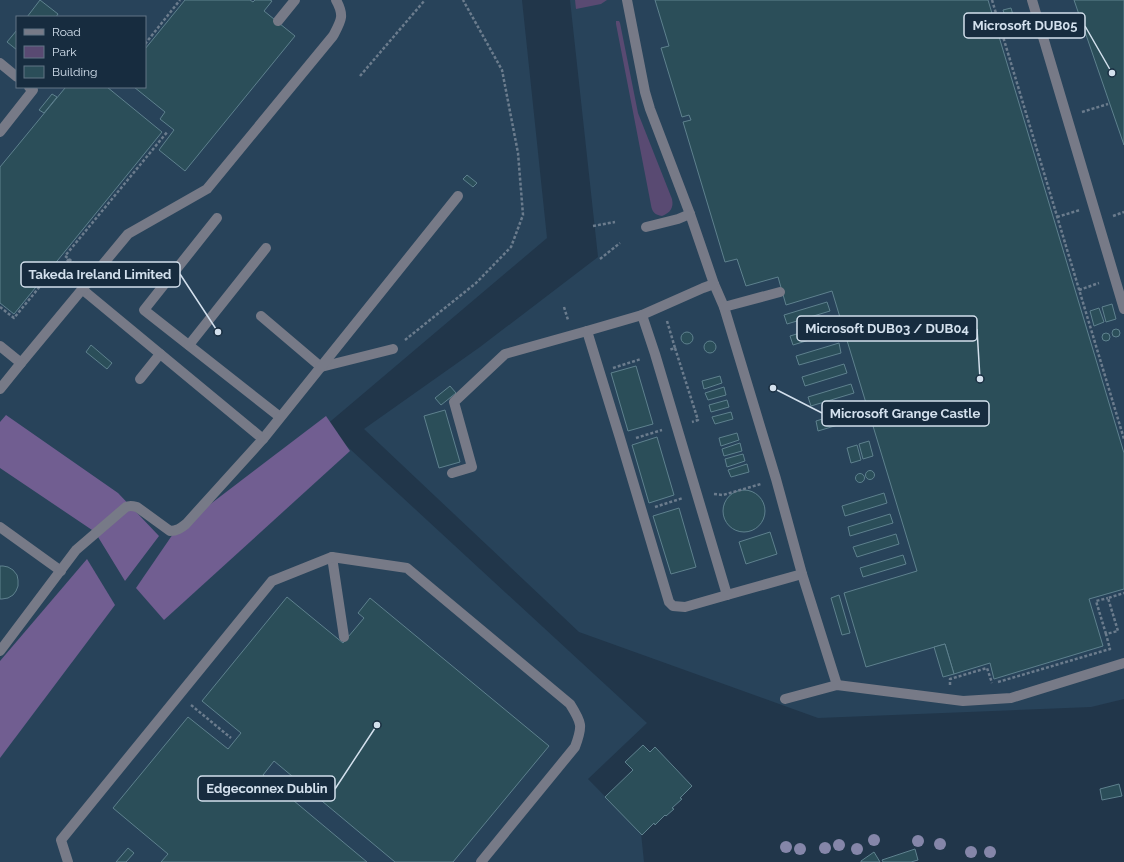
<svg xmlns="http://www.w3.org/2000/svg" width="1124" height="862" font-family="Raleway,sans-serif">
  <style>
    .built { fill: #28435a; fill-rule: evenodd }
    .green { fill: #594a72 }
    .forest { fill: #715e91 }
    .building { fill: #2b4e59; stroke: #5e818e }
    .lines { fill: none; stroke-linecap: round; stroke-linejoin: round }
    .path { stroke: #6b7c8d; stroke-width: 2.5; stroke-dasharray: 3 2; stroke-linecap: butt }
    .minor { stroke: #777a87; stroke-width: 10 }
    .tree { fill: #8586a9 }
    .leader { fill: none; stroke: #d3e0ed; stroke-width: 1.5 }
    .callout-dot { fill: #d3e0ed; stroke: #172c3f; stroke-width: 1.5 }
    .callout { fill: #172c3f; stroke: #d3e0ed; stroke-width: 1.5 }
    .callout-label { font-size: 13px; text-anchor: middle; font-weight: bold; fill: #d3e0ed }
  </style>
  <rect width="100%" height="100%" fill="#21364a"/>
  <g class="built">
    <path d="M 0,0 L 522,0 L 547,238 L 325,426 L 647,723 L 588,779 L 641,833 L 644,862 L 0,862 ZM 17,17 L 145,17 L 145,87 L 17,87 Z"/>
    <polygon points="570,0 1124,0 1124,699 1091,707 818,718 579,632 364,429 480,347 598,257"/>
  </g>
  <g class="green">
    <polygon points="575,0 607,0 601,4 576,9"/>
    <path d="M 616,21 L 619,21 L 620,23 L 638,113 L 672,199 C 674,208 670,213 662,216 C 655,215 652,212 651,205 L 616,24 Z"/>
  </g>
  <g class="forest">
    <polygon points="6,415 118,493 159,536 125,581 95,532 0,468 0,422"/>
    <polygon points="326,416 350,451 164,620 136,588 175,531"/>
    <polygon points="87,559 115,605 0,758 0,661"/>
  </g>
  <g class="building">
    <polygon points="40,0 58,14 56,17 27,17"/>
    <polygon points="185,0 250,0 253,2 255,0 270,0 272,1 264,11 295,36 185,171 159,150 174,130 160,119 165,112 134,87 145,87 145,49"/>
    <polygon points="655,0 988,0 1124,453 1124,589 1089,599 1103,646 994,679 990,663 954,674 945,644 866,667 844,593 917,571 832,291 786,305 778,277 746,286 737,259 725,262 683,122 691,120 689,115 682,117 661,48 669,46"/>
    <polygon points="1074,0 1124,0 1124,145"/>
    <polygon points="1011,8 1015,22 1008,24 1003,10"/>
    <polygon points="17,30 17,50 7,42"/>
    <polygon points="64,87 107,87 162,132 14,314 0,303 0,167 65,88"/>
    <polygon points="52,94 57,97 44,113 39,110"/>
    <polygon points="467,175 477,183 473,187 463,179"/>
    <polygon points="827,302 830,311 787,324 784,315"/>
    <polygon points="1112,304 1116,319 1106,322 1102,307"/>
    <polygon points="1099,308 1104,322 1094,326 1090,311"/>
    <polygon points="833,323 835,332 793,345 790,336"/>
    <circle cx="1116" cy="333" r="4"/>
    <circle cx="687" cy="338" r="6"/>
    <circle cx="1106" cy="337" r="4"/>
    <circle cx="710" cy="347" r="6"/>
    <polygon points="839,343 841,353 799,365 796,356"/>
    <polygon points="91,345 112,363 107,369 86,352"/>
    <polygon points="844,364 847,373 805,386 802,377"/>
    <polygon points="636,366 653,424 628,431 611,373"/>
    <polygon points="720,376 722,383 704,389 702,381"/>
    <polygon points="851,384 854,393 811,406 808,397"/>
    <polygon points="450,386 456,393 441,405 435,398"/>
    <polygon points="724,387 726,395 708,400 705,393"/>
    <polygon points="727,400 729,407 711,412 709,405"/>
    <polygon points="858,408 861,418 818,431 816,421"/>
    <polygon points="445,410 460,462 439,468 424,416"/>
    <polygon points="731,412 733,419 715,424 712,417"/>
    <polygon points="737,433 739,440 721,446 719,438"/>
    <polygon points="657,437 674,495 649,503 632,445"/>
    <polygon points="869,441 873,456 863,459 859,444"/>
    <polygon points="740,443 742,451 724,456 722,449"/>
    <polygon points="857,445 861,460 851,463 847,448"/>
    <polygon points="743,454 745,461 727,467 725,459"/>
    <polygon points="747,464 749,472 731,477 728,470"/>
    <circle cx="870" cy="475" r="4.5"/>
    <circle cx="860" cy="478" r="4.5"/>
    <circle cx="744" cy="511" r="21"/>
    <polygon points="884,493 887,503 845,516 842,506"/>
    <polygon points="679,508 696,567 671,574 653,516"/>
    <polygon points="890,514 893,523 850,536 848,527"/>
    <polygon points="770,532 777,554 746,564 739,542"/>
    <polygon points="896,534 899,544 857,557 853,547"/>
    <polygon points="903,555 906,564 863,577 860,568"/>
    <polygon points="0,566 3,566 8,567 13,570 17,575 18,580 18,586 16,591 13,595 8,598 2,599 0,599"/>
    <polygon points="839,595 850,633 842,635 831,598"/>
    <polygon points="287,597 343,643 364,618 358,613 370,598 549,746 453,862 395,862 274,761 263,775 367,862 161,862 168,854 113,808 188,717 228,749 241,733 202,701"/>
    <polygon points="945,644 954,674 943,677 934,647"/>
    <polygon points="643,745 650,752 655,747 692,786 680,798 682,799 672,808 674,809 666,816 665,815 655,825 654,823 642,835 605,797 633,770 625,762"/>
    <polygon points="1119,784 1122,796 1102,800 1100,789"/>
    <polygon points="128,848 134,853 126,862 116,862"/>
    <polygon points="915,849 918,860 911,862 883,862 882,860"/>
    <polygon points="874,852 880,862 861,862 861,861"/>
  </g>
  <g class="lines">
    <g class="path">
      <polyline points="992,0 1124,439"/>
      <polyline points="145,44 180,0"/>
      <polyline points="360,76 425,0"/>
      <polyline points="1082,112 1108,104"/>
      <polyline points="1113,216 1124,212"/>
      <polyline points="1057,217 1080,210"/>
      <polyline points="593,226 615,222"/>
      <polyline points="69,259 79,268"/>
      <polyline points="600,259 620,243"/>
      <polyline points="1079,290 1099,283"/>
      <polyline points="0,307 14,318 51,273 55,276 69,259 65,256 168,131"/>
      <polyline points="564,307 568,320"/>
      <polyline points="667,321 675,348 669,350"/>
      <polyline points="405,340 476,283 511,247 523,215 518,153 502,70 463,0"/>
      <polyline points="675,348 698,420 692,422"/>
      <polyline points="613,368 641,359"/>
      <polyline points="636,438 662,430"/>
      <polyline points="714,494 723,495 761,484"/>
      <polyline points="655,507 683,498"/>
      <polyline points="1106,634 1096,601 1108,598"/>
      <polyline points="998,682 1110,649 1106,634 1118,631 1108,598 1124,593"/>
      <polyline points="950,685 950,679 987,668 992,683"/>
      <polyline points="191,705 231,738"/>
    </g>
    <g class="minor">
      <polyline points="627,0 645,92 650,109 690,214 714,284 724,307 776,479 802,574 837,685"/>
      <polyline points="1032,0 1124,309"/>
      <polyline points="278,21 295,0"/>
      <polyline points="0,63 17,77"/>
      <polyline points="0,132 33,90 29,87"/>
      <polyline points="217,218 144,310 280,417"/>
      <polyline points="646,227 678,219 690,214"/>
      <polyline points="83,290 263,439"/>
      <polyline points="724,307 780,292"/>
      <polyline points="642,315 655,354 727,595 802,574"/>
      <polyline points="261,316 321,367 393,349"/>
      <polyline points="587,331 620,438 669,602 673,606 685,607 727,595"/>
      <polyline points="189,345 266,248"/>
      <path d="M 0,346 L 21,363 L 128,234 L 207,189 L 333,36 C 341,21 345,16 336,0"/>
      <polyline points="140,379 160,354"/>
      <polyline points="0,389 21,363"/>
      <polyline points="452,473 472,467 454,402 505,354 587,331 642,315 703,288 714,284"/>
      <polyline points="0,527 61,571"/>
      <polyline points="332,557 344,637"/>
      <path d="M 0,651 L 76,550 L 126,507 C 130,505 133,506 137,507 L 170,531 C 177,531 181,528 186,524 L 263,439 L 458,196"/>
      <polyline points="785,699 837,685 963,701 1011,698 1124,663"/>
      <path d="M 68,862 L 61,840 L 272,581 L 332,557 L 407,568 L 570,704 C 582,723 583,726 575,747 L 481,862"/>
    </g>
  </g>
  <g class="tree">
    <circle cx="874" cy="840" r="6"/>
    <circle cx="918" cy="841" r="6"/>
    <circle cx="940" cy="844" r="6"/>
    <circle cx="839" cy="845" r="6"/>
    <circle cx="786" cy="847" r="6"/>
    <circle cx="825" cy="848" r="6"/>
    <circle cx="800" cy="849" r="6"/>
    <circle cx="857" cy="849" r="6"/>
    <circle cx="971" cy="852" r="6"/>
    <circle cx="990" cy="852" r="6"/>
  </g>
  <path class="leader" d="M1112 73L1085 26M218 332L180 274M980 379L977 329M773 388L822 413M377 725L335 789"/>
  <g class="callout-dot">
    <circle cx="1112" cy="73" r="4"/>
    <circle cx="218" cy="332" r="4"/>
    <circle cx="980" cy="379" r="4"/>
    <circle cx="773" cy="388" r="4"/>
    <circle cx="377" cy="725" r="4"/>
  </g>
  <g class="callout">
    <rect x="964" y="13" width="121" height="25" rx="4"/>
    <rect x="21" y="262" width="159" height="25" rx="4"/>
    <rect x="797" y="316" width="180" height="25" rx="4"/>
    <rect x="822" y="401" width="167" height="25" rx="4"/>
    <rect x="198" y="776" width="137" height="25" rx="4"/>
  </g>
  <g class="callout-label">
    <text x="1025" y="30">Microsoft DUB05</text>
    <text x="100" y="279">Takeda Ireland Limited</text>
    <text x="887" y="333">Microsoft DUB03 / DUB04</text>
    <text x="905" y="418">Microsoft Grange Castle</text>
    <text x="267" y="793">Edgeconnex Dublin</text>
  </g>
  <rect x="16" y="16" width="130" height="72" fill="#172c3f" stroke="#627485"/>
  <rect x="24" y="29" width="20" height="6" fill="#777a87" stroke="#627485"/>
  <text x="52" y="36" font-size="12" fill="#d3e0ed">Road</text>
  <rect x="24" y="46" width="20" height="12" fill="#594a72" stroke="#627485"/>
  <text x="52" y="56" font-size="12" fill="#d3e0ed">Park</text>
  <rect x="24" y="66" width="20" height="12" fill="#2b4e59" stroke="#627485"/>
  <text x="52" y="76" font-size="12" fill="#d3e0ed">Building</text>
</svg>
